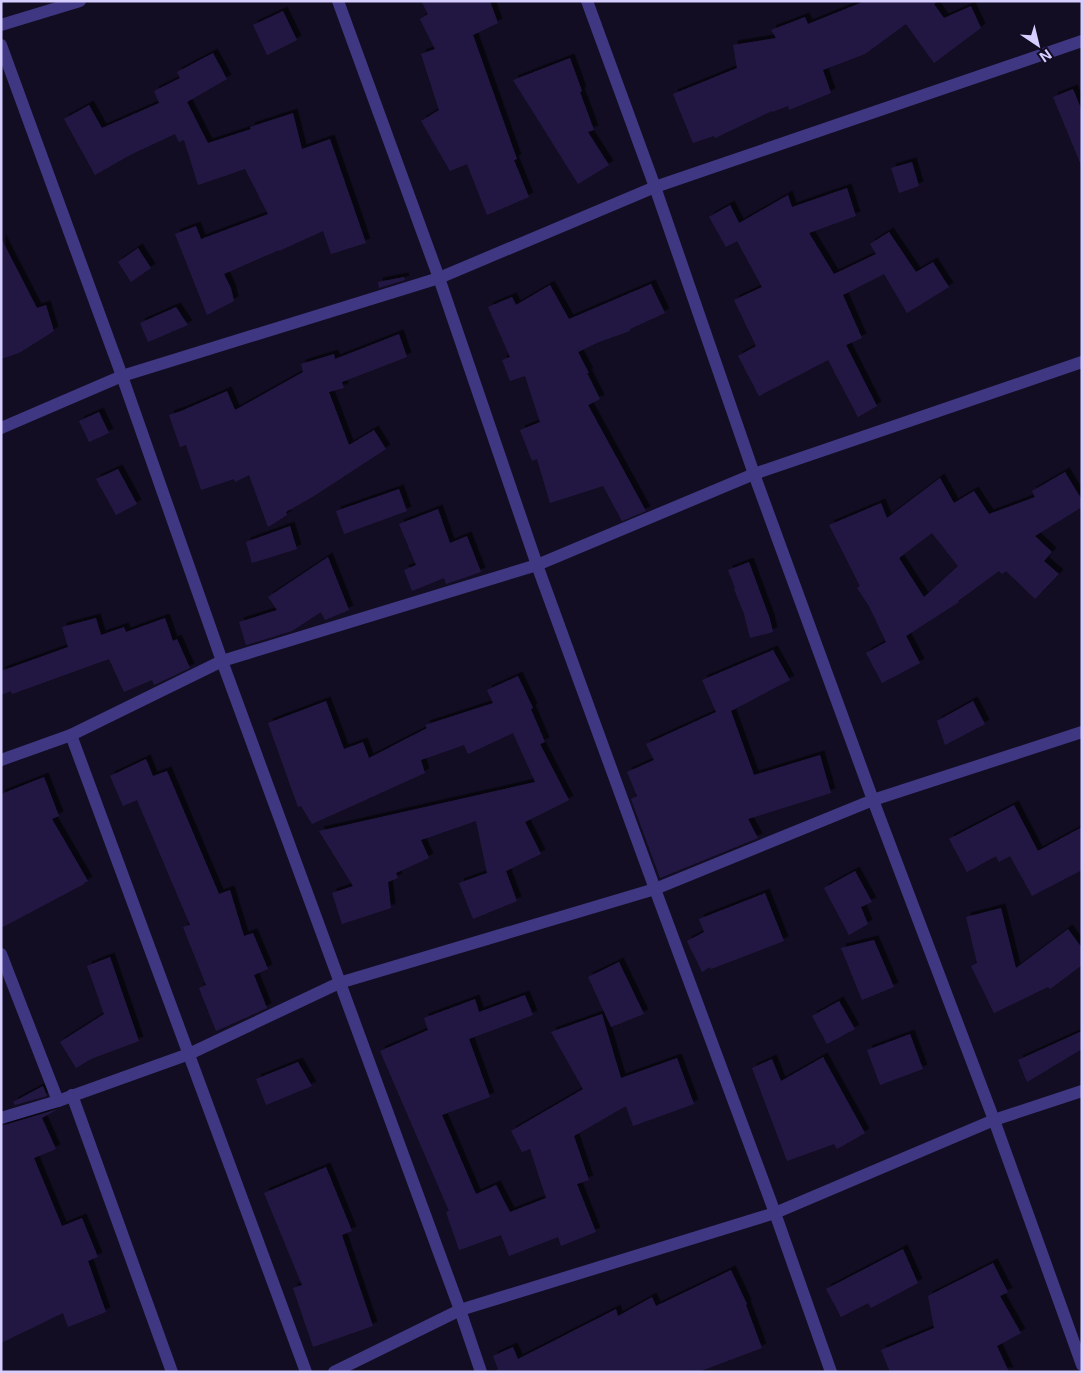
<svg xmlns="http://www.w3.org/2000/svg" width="1083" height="1373" font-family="Inter,sans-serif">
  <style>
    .building { fill: #241943; fill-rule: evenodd; filter: url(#shadow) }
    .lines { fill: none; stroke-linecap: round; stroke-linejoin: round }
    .minor { stroke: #3f3781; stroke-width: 12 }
  </style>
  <defs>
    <filter id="shadow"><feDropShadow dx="4.5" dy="-4.5" stdDeviation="0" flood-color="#0009"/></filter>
  </defs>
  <rect width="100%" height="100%" fill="#120d22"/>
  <g class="building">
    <polygon points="421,1 490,1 498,23 473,35 517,159 514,160 529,197 487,215 467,164 450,171 421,121 439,110 421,54 435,49 420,19 428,14"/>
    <polygon points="865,1 938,1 934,4 944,18 971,6 981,28 934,63 906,24 865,54 823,70 831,93 789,110 788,106 772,112 772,111 715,138 714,136 693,143 673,94 737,68 733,45 776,38 771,30 805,17 808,24"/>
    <polygon points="283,11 297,40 267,55 253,25"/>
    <polygon points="213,53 227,79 187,102 208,143 251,129 250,127 293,113 302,149 330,139 366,243 331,254 323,231 279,251 279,250 224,274 231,288 234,301 207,315 175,234 196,226 201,239 268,214 245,169 198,185 184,140 179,142 175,134 130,155 95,175 64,119 89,105 102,128 159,103 154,91 180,78 177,72"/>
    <polygon points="570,58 582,91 580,92 594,130 588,132 609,165 578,184 513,80"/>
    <polygon points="1073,89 1082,111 1081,165 1053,97"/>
    <polygon points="912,162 919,186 899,193 891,168"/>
    <polygon points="847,188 856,216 809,233 834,274 876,254 870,244 889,232 916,272 933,262 949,287 907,313 884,274 843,295 862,338 846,345 877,406 858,417 828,360 759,396 738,356 756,346 734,300 762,287 737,241 726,247 709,217 730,205 739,223 788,195 792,207"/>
    <polygon points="1,238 37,308 46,305 54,331 19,353 1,359"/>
    <polygon points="138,248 151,268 131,282 118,262"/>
    <polygon points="404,277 405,280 379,288 378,282"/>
    <polygon points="651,284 665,313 630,329 630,331 599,342 578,352 589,373 587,373 600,399 588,405 646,511 622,521 603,486 550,503 537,459 532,461 520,430 540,422 525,376 510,381 502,360 510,357 488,307 512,297 516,305 550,285 569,319"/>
    <polygon points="176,307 188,325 148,342 140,323"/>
    <polygon points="399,334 407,357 342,382 344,388 329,392 349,445 374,430 386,449 314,496 286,512 287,515 268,527 249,475 235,482 234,479 201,490 186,445 180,447 169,415 181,411 227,391 235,410 303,372 301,364 334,354 335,359"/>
    <polygon points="99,412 109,433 89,442 79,421"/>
    <polygon points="118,469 137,504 116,515 96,479"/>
    <path d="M 1065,472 L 1082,500 L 1082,507 L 1035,536 L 1052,552 L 1044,561 L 1059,574 L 1035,599 L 1006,571 L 1002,574 L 999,571 L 958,601 L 959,602 L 906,636 L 920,663 L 882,683 L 866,653 L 886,642 L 869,606 L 857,588 L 860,586 L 829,525 L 881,503 L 887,518 L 940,478 L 954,503 L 974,491 L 989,514 L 1035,497 L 1032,491 ZM 932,533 L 958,566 L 924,597 L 899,558 Z"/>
    <polygon points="399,489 407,511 344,534 336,511"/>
    <polygon points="438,509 450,543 467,536 481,572 446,584 444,578 412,591 404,570 416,565 399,524"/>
    <polygon points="290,526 297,549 252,563 246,542"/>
    <polygon points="328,557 349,610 325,620 321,612 292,631 246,645 239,622 277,610 268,597"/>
    <polygon points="749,562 770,619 773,632 750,638 744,614 734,589 735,588 728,570"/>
    <polygon points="96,618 101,635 124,627 126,632 165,618 173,641 177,639 190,668 154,685 152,680 124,692 109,659 12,694 11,691 1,695 1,671 68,647 62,627"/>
    <polygon points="773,650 790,680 731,711 754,775 820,755 831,793 748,819 758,838 660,878 631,799 637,796 627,772 654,760 646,744 716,712 702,680"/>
    <polygon points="518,676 533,708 531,709 545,742 540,744 569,800 525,822 541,854 506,871 517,901 473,919 459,883 487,873 476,821 421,840 429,858 396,873 398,878 388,882 391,908 342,924 332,893 353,886 319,831 535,782 513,733 468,754 464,745 421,760 425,773 312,824 301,806 298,807 268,723 326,701 344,749 363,742 369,758 427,728 425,725 493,703 487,690"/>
    <polygon points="973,701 985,724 945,745 937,721"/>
    <polygon points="146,759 153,776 167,771 219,894 230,890 244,936 253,933 268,969 254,975 267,1008 216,1031 199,988 206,985 183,927 190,925 137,800 123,806 110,776"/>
    <polygon points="44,777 59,816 52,819 88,881 84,883 84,884 1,928 1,794"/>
    <polygon points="1014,805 1038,851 1082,827 1082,870 1032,896 1010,856 999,862 996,856 967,872 949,839"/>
    <polygon points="855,871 872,902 861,907 868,924 849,935 824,888"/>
    <polygon points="765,893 784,941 711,969 710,967 702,972 687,941 704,932 699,919"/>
    <polygon points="1001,908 1016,968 1068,929 1082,948 1082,965 1050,989 1048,987 994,1013 971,966 977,963 966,917"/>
    <polygon points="874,940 894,987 862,1000 841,948"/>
    <polygon points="110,957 139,1041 91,1059 76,1068 60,1042 104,1014 87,966"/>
    <polygon points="619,962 644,1014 611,1027 588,977"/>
    <polygon points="525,995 533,1015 469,1039 490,1097 442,1115 476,1194 496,1185 510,1212 546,1198 530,1149 522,1152 511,1131 583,1089 551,1032 602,1014 621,1078 677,1058 694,1104 633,1126 626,1106 574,1136 589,1180 577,1184 596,1232 561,1246 558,1237 509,1256 501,1235 459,1250 446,1212 449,1211 380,1051 428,1030 424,1018 475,999 479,1012"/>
    <polygon points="839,1001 855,1029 827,1044 812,1016"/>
    <polygon points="1082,1031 1082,1049 1027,1082 1018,1060"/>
    <polygon points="910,1034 923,1069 880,1085 867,1050"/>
    <polygon points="823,1057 865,1133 837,1149 834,1144 787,1161 752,1068 772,1059 781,1081"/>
    <polygon points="298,1062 312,1086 266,1105 256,1079"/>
    <polygon points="43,1086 47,1096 15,1105 13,1102"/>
    <polygon points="58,1109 42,1118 56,1149 34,1158 62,1226 82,1218 98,1257 88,1261 106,1312 68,1327 63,1313 1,1343 1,1126"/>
    <polygon points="326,1167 352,1231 342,1235 373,1326 313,1347 293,1288 302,1285 264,1193"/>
    <polygon points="903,1249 918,1283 871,1308 868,1303 841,1317 826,1289"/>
    <polygon points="993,1263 1008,1292 1000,1296 1021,1333 997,1346 1009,1372 890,1372 881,1350 934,1328 928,1296"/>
    <polygon points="731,1270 747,1304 746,1305 762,1348 698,1372 494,1372 498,1369 493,1356 513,1347 518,1359 616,1309 618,1316 652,1297 656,1306"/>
  </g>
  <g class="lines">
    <g class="minor">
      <polyline points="338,1 439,278 537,565 655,889 775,1213 831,1372"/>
      <polyline points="587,1 655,187 754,474 873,800 994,1120 1082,1365"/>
      <polyline points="1,25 80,1"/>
      <polyline points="1,45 122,376 222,661 460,1310 481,1372"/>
      <polyline points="1,428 122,376 439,278 655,187 1082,41"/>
      <polyline points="71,735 306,1372"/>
      <polyline points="1,760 71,735 222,661 537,565 754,474 1082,362"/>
      <polyline points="1,954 58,1101"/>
      <polyline points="72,1095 172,1372"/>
      <polyline points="1,1118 58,1101 189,1054 339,983 655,889 873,800 1082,732"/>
      <polyline points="334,1372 460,1310 775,1213 994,1120 1082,1091"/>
    </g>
  </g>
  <rect width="1083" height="1373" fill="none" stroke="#d6ceff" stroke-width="5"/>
  <g transform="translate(1038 45) rotate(145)" stroke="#120d22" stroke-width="4" paint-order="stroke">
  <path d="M0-4L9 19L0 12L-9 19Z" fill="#d6ceff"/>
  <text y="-8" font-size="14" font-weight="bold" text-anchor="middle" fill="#d6ceff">N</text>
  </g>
</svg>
